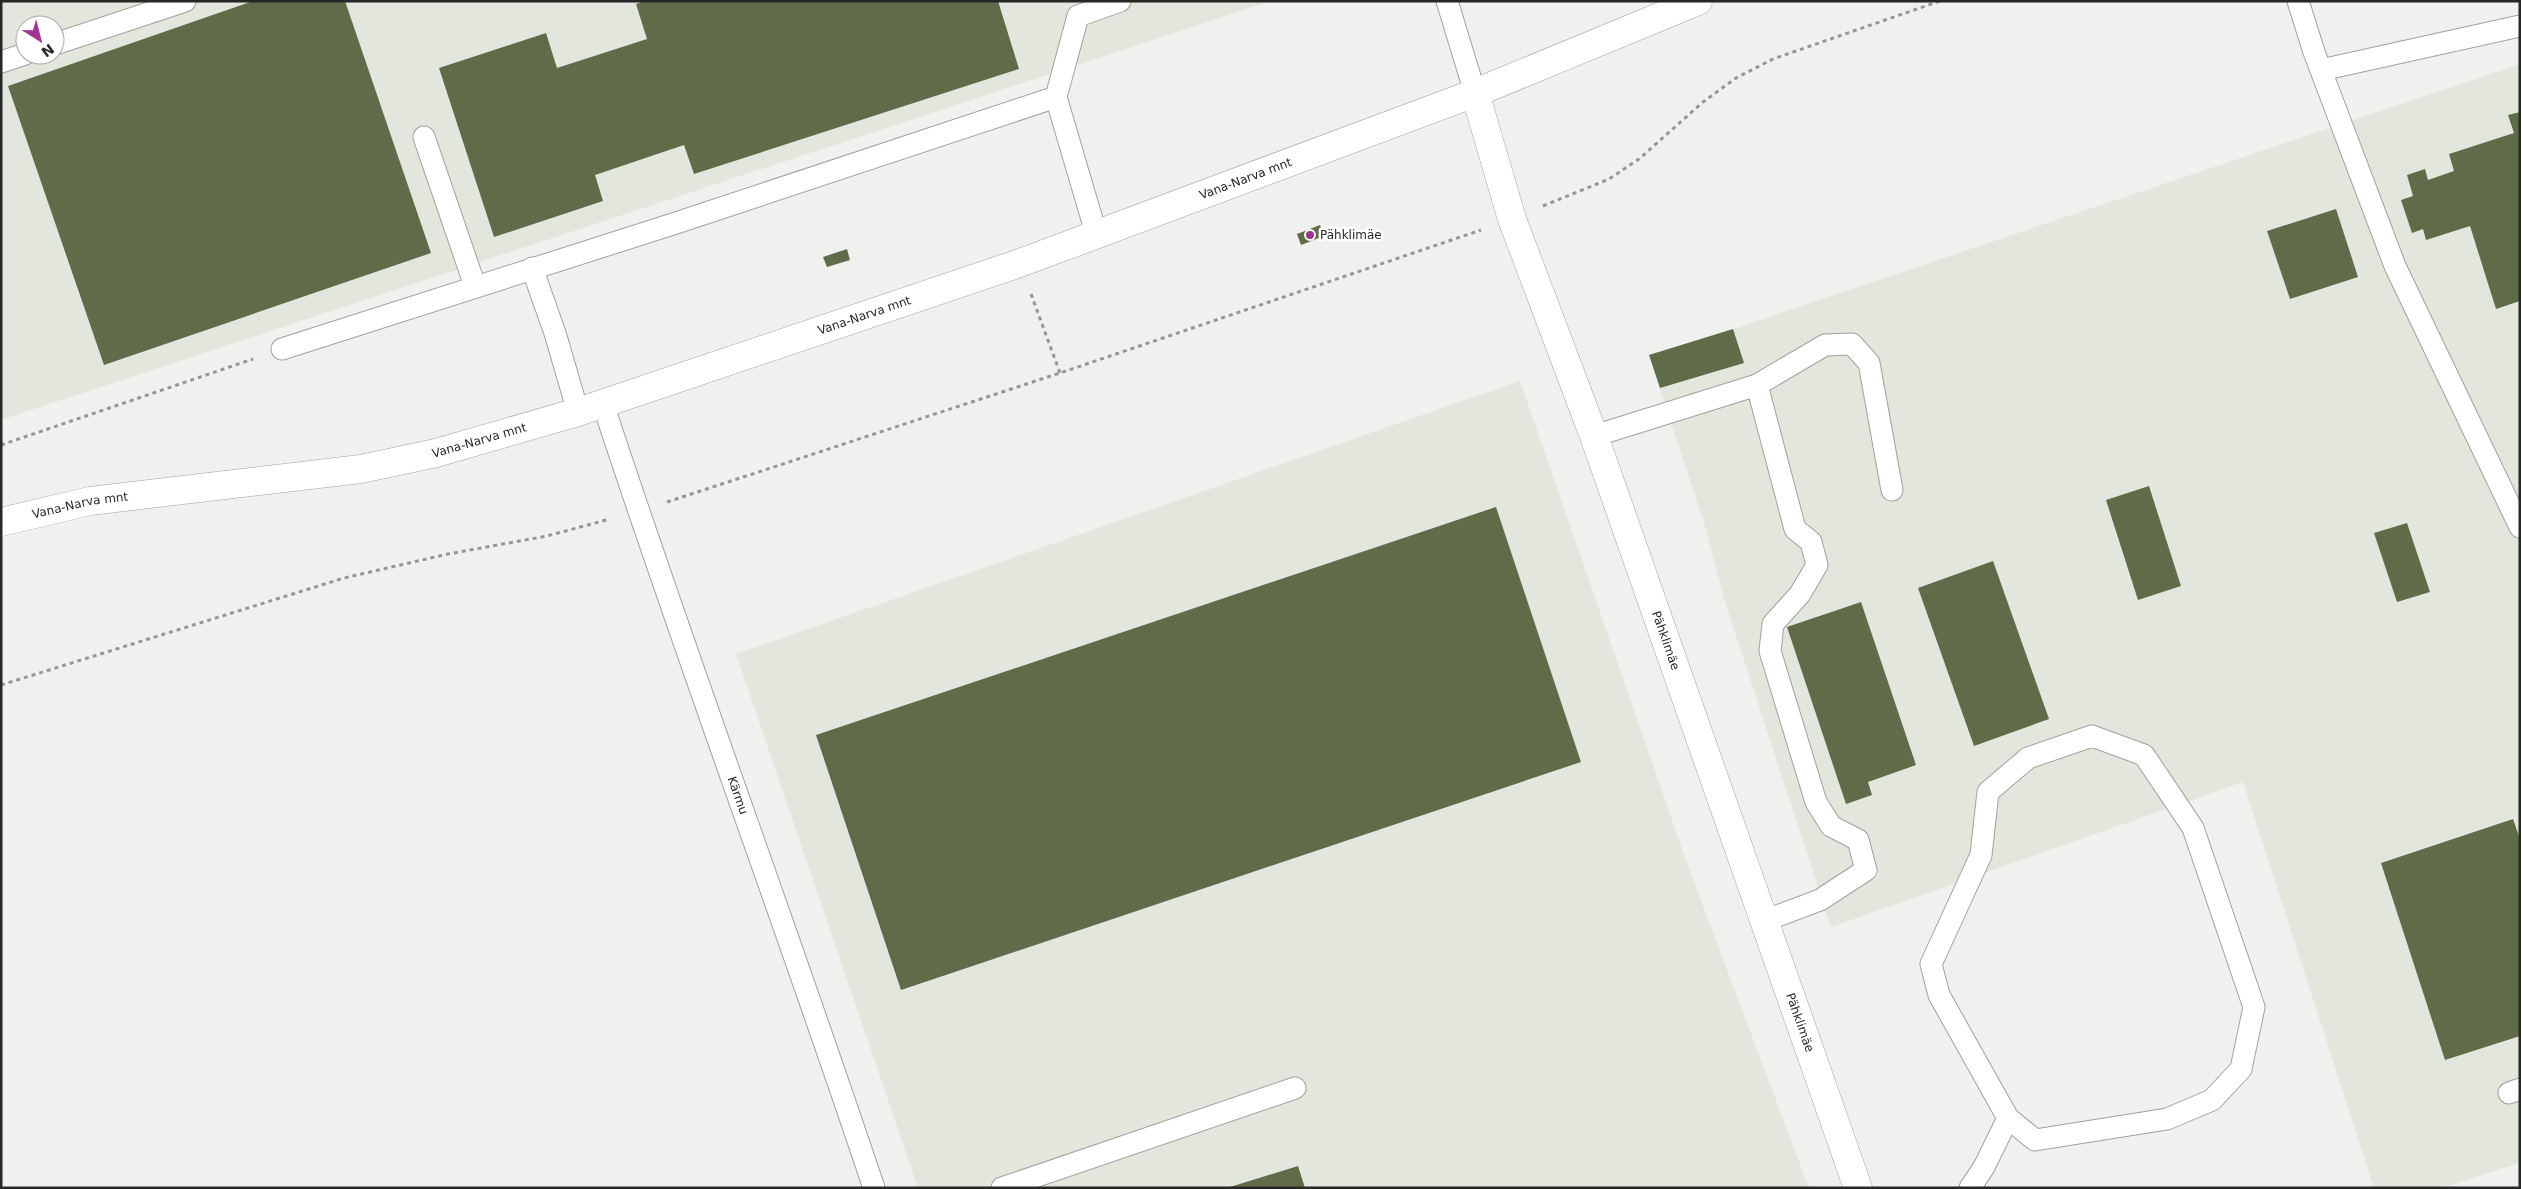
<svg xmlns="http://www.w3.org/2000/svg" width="2521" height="1189" font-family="'DejaVu Sans',sans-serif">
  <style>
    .built { fill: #e2e6dc; fill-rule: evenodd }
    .building { fill: #606c49 }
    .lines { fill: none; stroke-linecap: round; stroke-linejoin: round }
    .service-casing { stroke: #a0a19e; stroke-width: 23 }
    .minor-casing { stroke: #a0a19e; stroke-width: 29 }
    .secondary-casing { stroke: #a0a19e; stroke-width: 29 }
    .path { stroke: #969694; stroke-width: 3; stroke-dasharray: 4 4; stroke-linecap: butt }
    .service { stroke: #fff; stroke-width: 21 }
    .minor { stroke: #fff; stroke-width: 28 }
    .secondary { stroke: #fff; stroke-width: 28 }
    .poi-dot { fill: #a13392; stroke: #fff; stroke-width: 2 }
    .labels { text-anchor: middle; stroke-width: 5; stroke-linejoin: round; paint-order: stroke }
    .street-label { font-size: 12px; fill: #272726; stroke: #fff }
    .poi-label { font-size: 12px; fill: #272726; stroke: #fff; text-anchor: start }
  </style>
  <rect width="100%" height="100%" fill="#f0f1ee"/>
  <g class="built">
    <path d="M 1,1 L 1271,1 L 1,420 ZM 25,25 L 55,25 L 55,55 L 25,55 Z"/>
    <polygon points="2520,64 2520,1163 2441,1188 2374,1188 2243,782 1831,927 1726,605 1704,523 1649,355 1733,329"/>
    <polygon points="1520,381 1687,863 1809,1188 918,1188 736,654"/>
  </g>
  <g class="building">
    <polygon points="253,1 345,1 431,253 104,365 8,86"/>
    <polygon points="645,1 998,1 1019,69 694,174 684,145 595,175 603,201 494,237 439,68 546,33 557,68 647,39 636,4"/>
    <polygon points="2520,112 2520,301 2496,309 2470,226 2426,240 2423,229 2412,233 2401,200 2413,196 2407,175 2425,169 2428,180 2454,171 2449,154 2514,133 2508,115"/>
    <polygon points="2336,209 2358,277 2290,299 2267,231"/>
    <polygon points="1320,225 1324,236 1301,245 1297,234"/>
    <polygon points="847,249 850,260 827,267 823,257"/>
    <polygon points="1733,329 1744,363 1660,388 1649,355"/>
    <polygon points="2149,486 2181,586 2138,600 2106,500"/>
    <polygon points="1496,507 1581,762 901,990 816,735"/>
    <polygon points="2407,523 2430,592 2397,602 2374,533"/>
    <polygon points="1993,561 2049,719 1974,746 1918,588"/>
    <polygon points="1861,602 1916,765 1868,782 1872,795 1846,804 1787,627"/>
    <polygon points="2513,819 2520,839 2520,1036 2445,1060 2381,863"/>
    <polygon points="1298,1166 1305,1188 1230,1188 1230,1187"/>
  </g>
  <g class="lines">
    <defs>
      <g id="service">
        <polyline points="1447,1 1475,93"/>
        <polyline points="2298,1 2314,52 2395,266 2520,527"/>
        <polyline points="55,44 185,1"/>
        <polyline points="1,62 25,54"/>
        <polyline points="2321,70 2520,26"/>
        <polyline points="424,137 475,286"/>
        <polyline points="1096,233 1056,97 1078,16 1120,1"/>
        <polyline points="532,268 555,333 578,412"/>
        <polyline points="282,349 673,224 1056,97"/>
        <polyline points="1757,385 1825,345 1852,344 1869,363 1892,490"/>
        <path id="s1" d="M 603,404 C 689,666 786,925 874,1188"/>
        <polyline points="1594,436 1757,385 1795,529 1811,542 1817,565 1800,594 1773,624 1770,651 1816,802 1831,826 1858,840 1866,870 1820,900 1764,921"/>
        <polygon points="2092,736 2144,755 2193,828 2254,1007 2241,1069 2212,1100 2167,1119 2035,1140 2008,1118 1939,995 1931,964 1981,855 1988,792 2028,758"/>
        <polyline points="2509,1093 2520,1089"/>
        <polyline points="1002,1188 1295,1088"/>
        <polyline points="1970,1188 1984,1167 2008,1118"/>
      </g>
      <g id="minor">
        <path id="s2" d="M 1475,93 L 1512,219 L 1594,436 L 1858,1188"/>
      </g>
      <g id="secondary">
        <path id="s3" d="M 1,522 L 90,501 L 361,469 L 436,453 L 578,412 L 1020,263 L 1475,93 L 1698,1"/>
      </g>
    </defs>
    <use href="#service" class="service-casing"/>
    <use href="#minor" class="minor-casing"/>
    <use href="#secondary" class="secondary-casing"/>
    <g class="path">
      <polyline points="1543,206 1609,179 1639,159 1703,102 1736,78 1773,59 1940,1"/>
      <polyline points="1031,294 1060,373"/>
      <polyline points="1,445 253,359"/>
      <polyline points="667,502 1060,373 1481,230"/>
      <polyline points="1,685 344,578 448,554 547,536 610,519"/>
    </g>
    <use href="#service" class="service"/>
    <use href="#minor" class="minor"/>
    <use href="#secondary" class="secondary"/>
  </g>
  <circle class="poi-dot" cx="1310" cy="235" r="5"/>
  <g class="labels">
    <g class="street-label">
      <text dy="4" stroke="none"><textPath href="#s3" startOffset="1296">Vana-Narva mnt</textPath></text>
      <text dy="4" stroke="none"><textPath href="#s3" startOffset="891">Vana-Narva mnt</textPath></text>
      <text dy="4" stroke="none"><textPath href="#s3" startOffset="486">Vana-Narva mnt</textPath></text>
      <text dy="4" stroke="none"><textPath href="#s3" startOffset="81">Vana-Narva mnt</textPath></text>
      <text dy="4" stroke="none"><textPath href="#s2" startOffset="580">Pähklimäe</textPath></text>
      <text dy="4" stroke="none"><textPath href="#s1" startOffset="414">Kärmu</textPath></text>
      <text dy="4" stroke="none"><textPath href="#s2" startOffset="985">Pähklimäe</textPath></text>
    </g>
    <g class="poi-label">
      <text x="1320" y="239">Pähklimäe</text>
    </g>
  </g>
  <rect width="2521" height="1189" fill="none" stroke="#272726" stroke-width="5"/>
  <g transform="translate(40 40) rotate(144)"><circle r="24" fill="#ffffff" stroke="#a9a9a8"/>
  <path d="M0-4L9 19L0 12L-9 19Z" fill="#a13392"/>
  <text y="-8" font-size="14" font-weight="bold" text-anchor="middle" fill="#272726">N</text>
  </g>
</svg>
